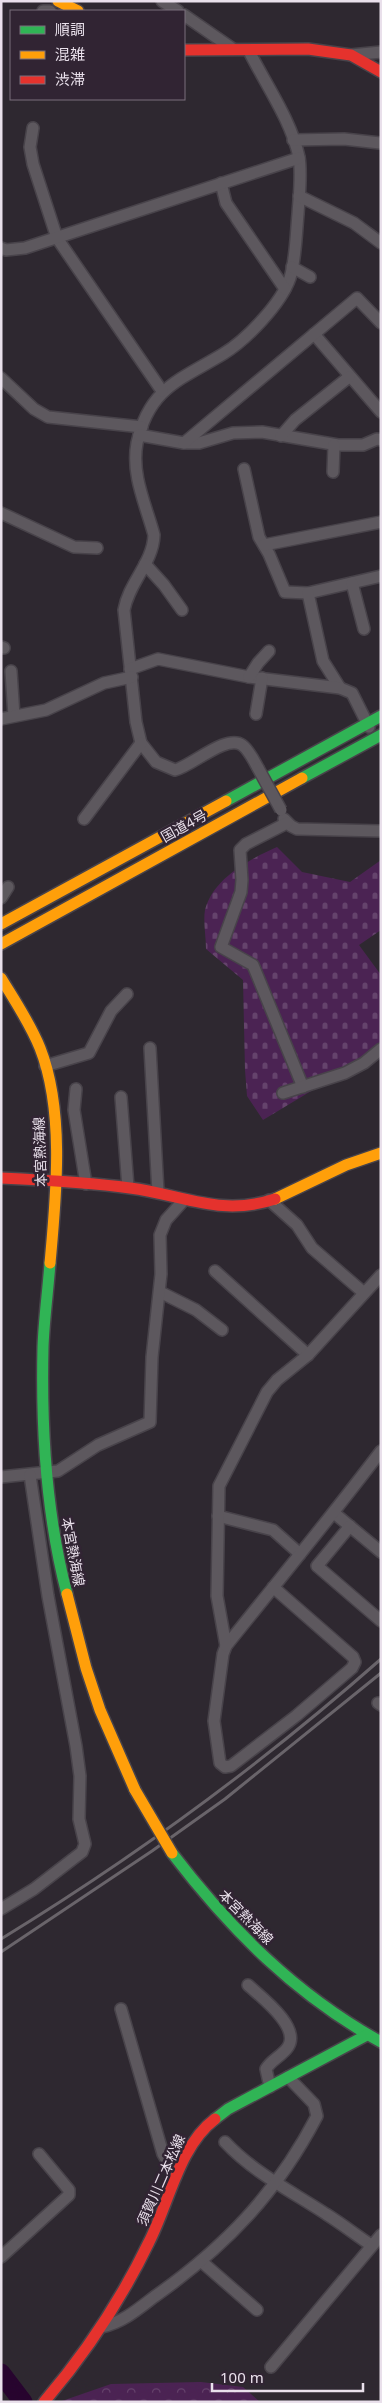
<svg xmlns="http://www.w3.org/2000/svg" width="382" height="2403" font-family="'Noto Sans','Noto Sans JP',sans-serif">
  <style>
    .forest { fill: url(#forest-crowns) }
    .cemetery { fill: url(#cemetery-stones) }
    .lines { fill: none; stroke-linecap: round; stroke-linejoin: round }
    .river { stroke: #27042e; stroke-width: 19 }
    .street-casing { stroke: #48434a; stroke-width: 14 }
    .fast-casing { stroke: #48434a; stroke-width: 14 }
    .slow-casing { stroke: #48434a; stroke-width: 14 }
    .jam-casing { stroke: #48434a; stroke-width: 14 }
    .street { stroke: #5d585e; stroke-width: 11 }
    .fast { stroke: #30b455; stroke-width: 11 }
    .slow { stroke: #ff9f0a; stroke-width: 11 }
    .jam { stroke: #e5322d; stroke-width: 11 }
    .rail { stroke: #69646a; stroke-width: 3 }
    .street-bridge-casing { stroke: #48434a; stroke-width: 14; stroke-linecap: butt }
    .slow-bridge-casing { stroke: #48434a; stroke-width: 14; stroke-linecap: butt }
    .street-bridge { stroke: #5d585e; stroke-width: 11 }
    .slow-bridge { stroke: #ff9f0a; stroke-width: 11 }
    .labels { text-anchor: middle; stroke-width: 5; stroke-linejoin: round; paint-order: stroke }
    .street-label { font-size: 14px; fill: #e9e0eb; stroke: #312433 }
  </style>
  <defs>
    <pattern id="forest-crowns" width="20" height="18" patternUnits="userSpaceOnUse" patternTransform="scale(1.25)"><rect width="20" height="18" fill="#4b2353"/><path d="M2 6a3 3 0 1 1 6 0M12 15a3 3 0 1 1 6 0" fill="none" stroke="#65436c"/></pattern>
    <pattern id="cemetery-stones" width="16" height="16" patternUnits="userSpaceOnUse" patternTransform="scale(1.25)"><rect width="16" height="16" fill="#4b2353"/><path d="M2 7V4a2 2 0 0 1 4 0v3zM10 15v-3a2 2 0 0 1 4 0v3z" fill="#65436c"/></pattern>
  </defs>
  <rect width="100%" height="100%" fill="#2e2830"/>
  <polygon class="forest" points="201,2382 243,2387 260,2402 59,2402 111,2384"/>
  <path class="cemetery" d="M 277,847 L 302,872 L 350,882 L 381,860 L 381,930 L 359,945 L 381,975 L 381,1046 L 356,1064 L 263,1120 L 247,1096 L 245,1070 L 243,980 L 206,949 C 206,937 203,921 205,910 C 213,878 250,859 277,847 Z"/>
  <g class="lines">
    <polyline class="river" points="1,2373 23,2402"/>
    <defs>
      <g id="street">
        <polyline points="162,1 178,11"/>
        <polyline points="43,11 50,11"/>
        <polyline points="184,15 233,49"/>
        <path d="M 249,51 C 266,85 291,120 299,157 C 302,175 299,197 298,214 C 296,235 296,258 290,278 C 281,304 246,340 223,354 C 180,380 149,388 137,443 C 131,475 146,505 154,535 C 153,563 129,582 124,610 L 136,722 L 141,743 L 156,762 L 175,770 C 192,766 226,734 242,745 C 249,750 254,761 258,768"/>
        <polyline points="351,55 381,52"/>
        <polyline points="33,128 30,147 33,164 57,238 162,391"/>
        <polyline points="293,140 344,139 380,143"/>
        <polyline points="221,183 226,203 285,289"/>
        <polyline points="299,196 354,223 381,243"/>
        <polyline points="1,248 6,250 25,248 299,158"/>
        <polyline points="292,267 310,277"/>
        <polyline points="314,334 381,412"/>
        <polyline points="1,378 34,409 48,417 142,427"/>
        <polyline points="139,435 184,443 199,443 233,433 262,432 338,445 363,445 377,439 381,440"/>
        <polyline points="281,436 295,420 349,377"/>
        <polyline points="184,443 357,298 381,323"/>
        <polyline points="244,469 259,537 269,554 285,592 308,593 381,576"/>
        <polyline points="333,472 334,445"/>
        <polyline points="1,513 74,547 97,548"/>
        <polyline points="264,545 381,522"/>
        <polyline points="145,564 164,585 182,610"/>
        <polyline points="352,583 364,629"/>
        <polyline points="308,593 323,661 340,688"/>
        <polyline points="1,647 4,648"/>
        <polyline points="130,669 158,659 249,677 340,688 352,693 369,727"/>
        <polyline points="11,671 14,716"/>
        <polyline points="249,677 258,663 269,651"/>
        <polyline points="256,714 262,678"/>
        <polyline points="1,719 46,710 104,683 132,677"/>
        <polyline points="84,819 141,743"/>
        <polyline points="284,819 291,826 297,829 381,831"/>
        <polyline points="287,823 246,844 240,850 242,880 241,892 221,947 253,965 303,1087"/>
        <polyline points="1,898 8,887"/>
        <polyline points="150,1048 158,1192"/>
        <polyline points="45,1066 89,1053 111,1011 127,994"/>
        <polyline points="76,1089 74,1110 86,1184"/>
        <polyline points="283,1093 345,1073 364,1063 381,1049"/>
        <polyline points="121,1097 128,1187"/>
        <polyline points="269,1200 297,1225 312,1248 364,1293"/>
        <polyline points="215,1271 308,1355"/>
        <polyline points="160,1292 196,1310 222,1330"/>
        <polyline points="1,1477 58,1471 98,1445 150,1422 152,1357 161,1274 160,1235 166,1220 184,1200"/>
        <polyline points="334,1513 381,1552"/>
        <polyline points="218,1516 273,1530 300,1554"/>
        <polyline points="350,1526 317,1566 381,1621"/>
        <path d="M 273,1587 L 353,1657 L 355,1662 L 352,1668 L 296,1716 L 231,1766 L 225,1767 L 220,1763 L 214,1721 L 223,1654 L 226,1646 C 278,1581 331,1517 381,1451"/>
        <polyline points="226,1646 217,1596 219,1486 267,1392 277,1380 308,1355 381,1275"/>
        <polyline points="378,1703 381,1705"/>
        <polyline points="1,1909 34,1889 82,1852 85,1844 79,1819 80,1776 76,1746 48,1596 30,1475"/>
        <path d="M 248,1985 C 261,1997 301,2027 288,2047 C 282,2056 271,2060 266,2069 L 270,2087"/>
        <polyline points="121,2009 163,2154 176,2176"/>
        <path d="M 225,2142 C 254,2173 291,2191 326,2214 C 342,2224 356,2235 371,2245"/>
        <polyline points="1,2257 69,2195 69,2190 39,2154"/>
        <polyline points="202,2262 257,2310"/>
        <path d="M 102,2327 C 123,2322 137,2310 154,2297 C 225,2247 277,2193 317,2116 L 314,2104 L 288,2077"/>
        <polyline points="271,2367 381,2235"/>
      </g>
      <g id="fast">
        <polyline points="302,778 381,735"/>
        <polyline points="226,801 381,716"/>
        <path d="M 50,1263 C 48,1291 44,1319 43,1347 C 41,1429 46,1514 67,1594"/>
        <path d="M 172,1853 C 231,1930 296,1995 381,2042"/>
        <polyline points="215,2119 228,2109 367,2035"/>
      </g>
      <g id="slow">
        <polyline points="58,1 78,11"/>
        <polyline points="1,924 226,801"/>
        <polyline points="1,944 302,778"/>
        <path d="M 1,978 C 15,1001 30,1023 40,1048 C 65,1111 56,1197 50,1263"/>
        <polyline points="275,1199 346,1165 381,1153"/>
        <polyline points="67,1594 86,1668 100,1710 135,1790"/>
      </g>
      <g id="jam">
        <polyline points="184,50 308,49 351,55 381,72"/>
        <path d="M 1,1178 C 44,1180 87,1182 130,1188 C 184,1195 220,1217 275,1199"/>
        <path d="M 44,2402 C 86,2353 121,2300 149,2242 C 169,2203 179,2146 215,2119"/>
      </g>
    </defs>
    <use href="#street" class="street-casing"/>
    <use href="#fast" class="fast-casing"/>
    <use href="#slow" class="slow-casing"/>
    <use href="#jam" class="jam-casing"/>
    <use href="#street" class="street"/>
    <use href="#fast" class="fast"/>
    <use href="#slow" class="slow"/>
    <use href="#jam" class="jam"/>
    <g class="rail">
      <path d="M 1,1939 C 135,1857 263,1763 381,1659"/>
      <polyline points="1,1952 152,1851 225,1799 381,1673"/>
    </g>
    <defs>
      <polyline id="street-bridge" points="258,768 281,810"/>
      <polyline id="slow-bridge" points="135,1790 172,1853"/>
    </defs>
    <use href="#street-bridge" class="street-bridge-casing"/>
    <use href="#slow-bridge" class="slow-bridge-casing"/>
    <use href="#street-bridge" class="street-bridge"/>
    <use href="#slow-bridge" class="slow-bridge"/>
  </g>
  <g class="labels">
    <g class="street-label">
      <text transform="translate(184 826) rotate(-29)" y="5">国道4号</text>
      <text transform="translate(40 1152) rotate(-92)" y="5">本宮熱海線</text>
      <text transform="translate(73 1552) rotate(79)" y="5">本宮熱海線</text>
      <text transform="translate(246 1917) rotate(45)" y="5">本宮熱海線</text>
      <text transform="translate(161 2180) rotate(-66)" y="5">須賀川二本松線</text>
    </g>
  </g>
  <rect width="382" height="2403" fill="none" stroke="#e9e0eb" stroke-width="5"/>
  <rect x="10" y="10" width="175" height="90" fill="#312433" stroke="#7b6f7d"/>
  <rect x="20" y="26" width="25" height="8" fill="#30b455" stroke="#7b6f7d"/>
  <text x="55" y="35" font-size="15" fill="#e9e0eb">順調</text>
  <rect x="20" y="51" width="25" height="8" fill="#ff9f0a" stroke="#7b6f7d"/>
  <text x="55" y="60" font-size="15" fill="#e9e0eb">混雑</text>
  <rect x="20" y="76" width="25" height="8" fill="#e5322d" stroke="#7b6f7d"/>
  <text x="55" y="85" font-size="15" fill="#e9e0eb">渋滞</text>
  <path d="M212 2383v8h151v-8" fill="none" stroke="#e9e0eb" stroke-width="2.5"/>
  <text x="220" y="2383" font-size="15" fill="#e9e0eb" stroke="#312433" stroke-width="4" paint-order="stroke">100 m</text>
</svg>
